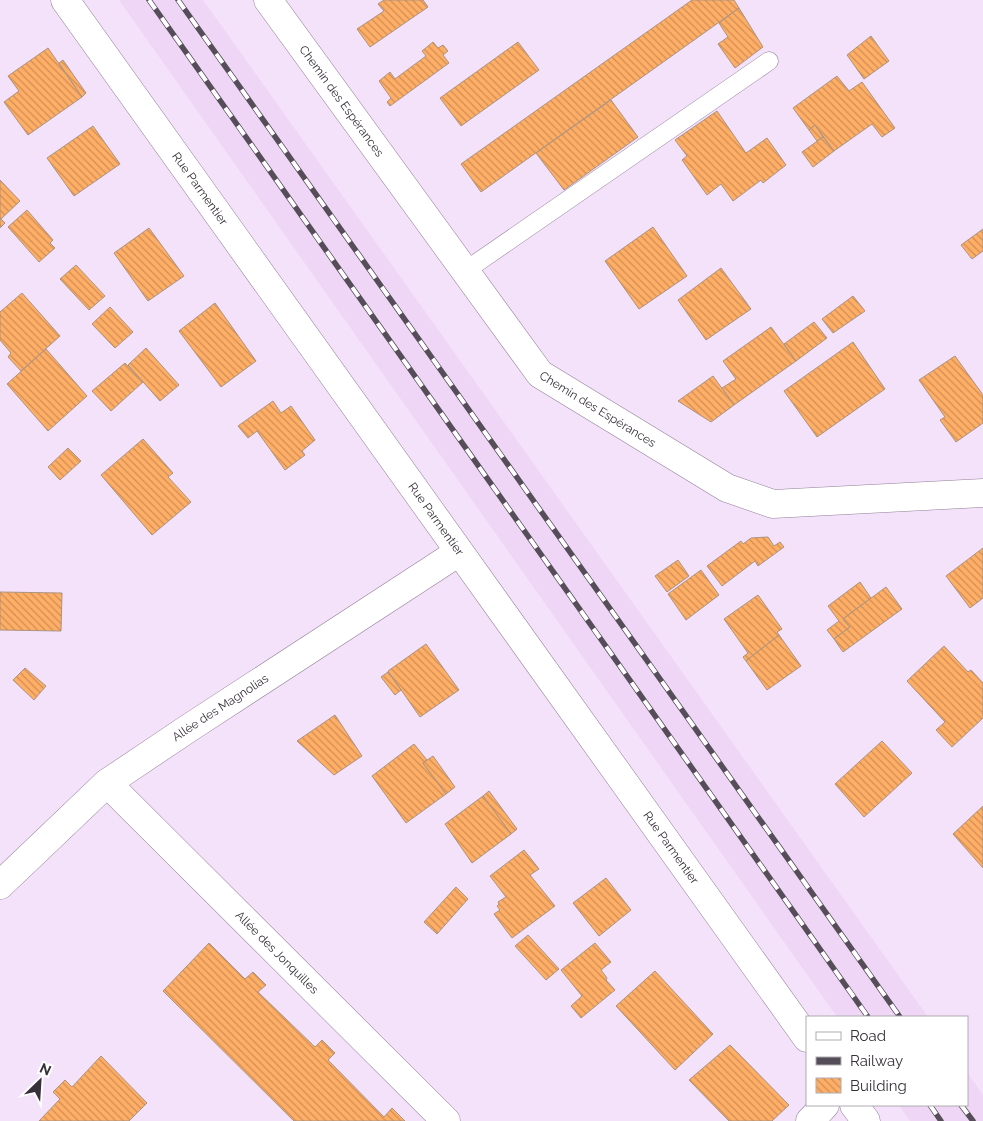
<svg xmlns="http://www.w3.org/2000/svg" width="983" height="1121" font-family="Raleway,sans-serif">
  <style>
    .built { fill: #efd6f6 }
    .building { fill: url(#building-back-hatch); stroke: #ab9380 }
    .lines { fill: none; stroke-linecap: round; stroke-linejoin: round }
    .lane-casing { stroke: #928097; stroke-width: 19 }
    .street-casing { stroke: #928097; stroke-width: 29 }
    .lane { stroke: #fff; stroke-width: 18 }
    .street { stroke: #fff; stroke-width: 28 }
    .rail-casing { stroke: #554d58; stroke-width: 5.5 }
    .rail { stroke: #fff; stroke-width: 4; stroke-dasharray: 11; stroke-linecap: butt }
    .labels { text-anchor: middle; stroke-width: 4; stroke-linejoin: round; paint-order: stroke }
    .street-label { font-size: 12px; fill: #373039; stroke: #fff }
  </style>
  <defs>
    <pattern id="building-back-hatch" width="6" height="6" patternUnits="userSpaceOnUse" patternTransform="scale(1.25)"><rect width="6" height="6" fill="#ffae66"/><path d="M-1 5l2 2M0 0l6 6M5-1l2 2" fill="none" stroke="#cf8e55"/></pattern>
  </defs>
  <rect width="100%" height="100%" fill="#f4e1fa"/>
  <g class="built">
    <polygon points="119,0 203,0 928,1017 837,1017"/>
    <polygon points="967,1072 983,1095 983,1121 910,1121 899,1105 967,1105"/>
  </g>
  <g class="building">
    <polygon points="384,0 423,0 428,7 370,47 357,29 384,11 378,4"/>
    <polygon points="692,0 734,0 739,8 481,192 461,164"/>
    <polygon points="739,8 763,47 735,68 718,44 728,37 719,23"/>
    <polygon points="871,36 889,61 864,79 847,55"/>
    <polygon points="433,42 438,48 443,45 448,51 443,55 449,63 390,106 387,102 391,98 379,81 390,72 395,79 426,56 422,51"/>
    <polygon points="518,42 539,70 461,126 440,98"/>
    <polygon points="48,48 82,97 28,135 4,102 19,91 8,76"/>
    <polygon points="63,60 86,93 82,97 59,63"/>
    <polygon points="837,76 849,91 862,82 895,128 882,137 872,124 834,151 815,125 809,130 793,108"/>
    <polygon points="611,100 638,137 564,190 536,153"/>
    <polygon points="717,111 746,153 767,138 786,165 763,183 761,180 733,201 721,184 707,195 682,160 687,156 675,140"/>
    <polygon points="815,125 823,137 817,141 809,130"/>
    <polygon points="93,126 120,164 74,196 47,158"/>
    <polygon points="823,137 834,151 813,167 802,152"/>
    <polygon points="0,180 20,201 1,219 5,223 0,228"/>
    <polygon points="27,210 53,240 50,243 55,248 39,262 8,227"/>
    <polygon points="653,227 687,276 639,309 605,261"/>
    <polygon points="149,228 184,276 148,301 114,253"/>
    <polygon points="983,229 983,251 972,259 961,245"/>
    <polygon points="76,265 105,296 89,310 60,279"/>
    <polygon points="721,268 751,309 706,340 678,300"/>
    <polygon points="22,293 60,336 21,371 8,357 11,353 0,340 0,312"/>
    <polygon points="853,296 865,311 833,333 822,319"/>
    <polygon points="215,303 256,361 221,387 179,331"/>
    <polygon points="110,307 133,332 115,348 92,324"/>
    <polygon points="814,322 827,338 796,361 784,344"/>
    <polygon points="771,327 796,361 734,405 722,388 736,379 723,361"/>
    <polygon points="853,342 885,389 817,437 784,391"/>
    <polygon points="146,348 179,385 160,401 128,365"/>
    <polygon points="46,349 87,396 48,431 7,384"/>
    <polygon points="955,356 983,395 983,423 956,442 940,420 945,417 919,380"/>
    <polygon points="125,363 143,382 111,411 92,391"/>
    <polygon points="713,376 734,405 711,422 678,401"/>
    <polygon points="273,401 281,413 291,406 315,440 302,451 305,455 285,470 257,431 248,438 238,426"/>
    <polygon points="143,439 173,473 168,477 191,502 152,535 101,475"/>
    <polygon points="68,448 81,461 60,480 48,467"/>
    <polygon points="768,537 774,546 780,542 784,547 758,566 755,561 722,586 707,566 741,541 743,544 751,538"/>
    <polygon points="983,548 983,598 970,608 946,576"/>
    <polygon points="678,560 689,576 667,592 655,576"/>
    <polygon points="701,570 719,595 686,620 668,594"/>
    <polygon points="860,582 871,598 843,619 850,627 834,639 827,630 839,621 828,606"/>
    <polygon points="886,587 902,609 843,652 834,639 850,627 843,619"/>
    <polygon points="0,592 62,593 61,631 0,630"/>
    <polygon points="758,595 782,629 777,632 779,635 746,661 743,657 748,653 724,619"/>
    <polygon points="779,635 801,666 767,690 746,661"/>
    <polygon points="426,644 459,690 420,717 388,671"/>
    <polygon points="944,646 968,672 971,670 983,683 983,718 952,747 936,730 945,722 907,681"/>
    <polygon points="25,668 46,686 34,700 13,680"/>
    <polygon points="388,672 401,690 395,695 381,677"/>
    <polygon points="335,715 362,756 334,775 297,741"/>
    <polygon points="882,741 912,773 864,817 835,784"/>
    <polygon points="414,744 427,760 423,763 446,794 406,823 372,776"/>
    <polygon points="433,756 455,787 446,794 423,763"/>
    <polygon points="489,791 517,829 511,834 483,796"/>
    <polygon points="483,796 511,834 472,863 445,824"/>
    <polygon points="983,806 983,868 953,834"/>
    <polygon points="524,850 539,869 530,875 555,906 512,938 494,914 500,910 497,906 499,904 498,902 506,897 490,876"/>
    <polygon points="606,878 631,910 599,936 573,903"/>
    <polygon points="456,887 468,899 437,934 424,922"/>
    <polygon points="528,935 559,969 546,980 515,946"/>
    <polygon points="209,943 245,979 253,972 266,985 258,992 315,1047 322,1040 335,1053 328,1060 384,1117 392,1108 405,1121 294,1121 163,991"/>
    <polygon points="595,943 611,962 601,970 607,978 606,980 615,990 581,1018 571,1006 582,996 561,970"/>
    <polygon points="655,971 713,1034 675,1070 616,1006"/>
    <polygon points="730,1045 789,1105 772,1121 729,1121 689,1080"/>
    <polygon points="101,1056 147,1103 129,1121 39,1121 60,1099 53,1092 65,1080 72,1087"/>
  </g>
  <g class="lines">
    <defs>
      <polyline id="lane" points="465,271 769,61"/>
      <g id="street">
        <path id="s1" d="M 65,0 L 807,1038"/>
        <path id="s2" d="M 268,0 L 540,374 L 727,488 L 773,504 L 983,493"/>
        <path id="s3" d="M 107,783 L 446,1121"/>
        <path id="s4" d="M 0,885 L 107,783 L 189,728 L 459,552"/>
        <polyline points="854,1105 866,1121"/>
        <polyline points="810,1121 825,1105"/>
      </g>
    </defs>
    <use href="#lane" class="lane-casing"/>
    <use href="#street" class="street-casing"/>
    <use href="#lane" class="lane"/>
    <use href="#street" class="street"/>
    <defs>
      <g id="rail">
        <polyline points="149,0 868,1017"/>
        <polyline points="178,0 900,1017"/>
        <polyline points="930,1105 941,1121"/>
        <polyline points="961,1105 973,1121"/>
      </g>
    </defs>
    <use href="#rail" class="rail-casing"/>
    <use href="#rail" class="rail"/>
  </g>
  <g class="labels">
    <g class="street-label">
      <text dy="4" stroke="none"><textPath href="#s2" startOffset="125">Chemin des Espérances</textPath></text>
      <text dy="4" stroke="none"><textPath href="#s1" startOffset="232">Rue Parmentier</textPath></text>
      <text dy="4" stroke="none"><textPath href="#s2" startOffset="530">Chemin des Espérances</textPath></text>
      <text dy="4" stroke="none"><textPath href="#s1" startOffset="638">Rue Parmentier</textPath></text>
      <text dy="4" stroke="none"><textPath href="#s4" startOffset="284">Allée des Magnolias</textPath></text>
      <text dy="4" stroke="none"><textPath href="#s1" startOffset="1042">Rue Parmentier</textPath></text>
      <text dy="4" stroke="none"><textPath href="#s3" startOffset="240">Allée des Jonquilles</textPath></text>
    </g>
  </g>
  <rect x="806" y="1016" width="162" height="90" fill="#ffffff" stroke="#afacb0"/>
  <rect x="816" y="1032" width="25" height="8" fill="#ffffff" stroke="#afacb0"/>
  <text x="850" y="1041" font-size="15" fill="#373039">Road</text>
  <rect x="816" y="1057" width="25" height="8" fill="#554d58" stroke="#afacb0"/>
  <text x="850" y="1066" font-size="15" fill="#373039">Railway</text>
  <rect x="816" y="1078" width="25" height="15" fill="url(#building-back-hatch)" stroke="#afacb0"/>
  <text x="850" y="1091" font-size="15" fill="#373039">Building</text>
  <g transform="translate(40 1081) rotate(25)" stroke="#ffffff" stroke-width="4" paint-order="stroke">
  <path d="M0-4L9 19L0 12L-9 19Z" fill="#373039"/>
  <text y="-8" font-size="14" font-weight="bold" text-anchor="middle" fill="#373039">N</text>
  </g>
</svg>
